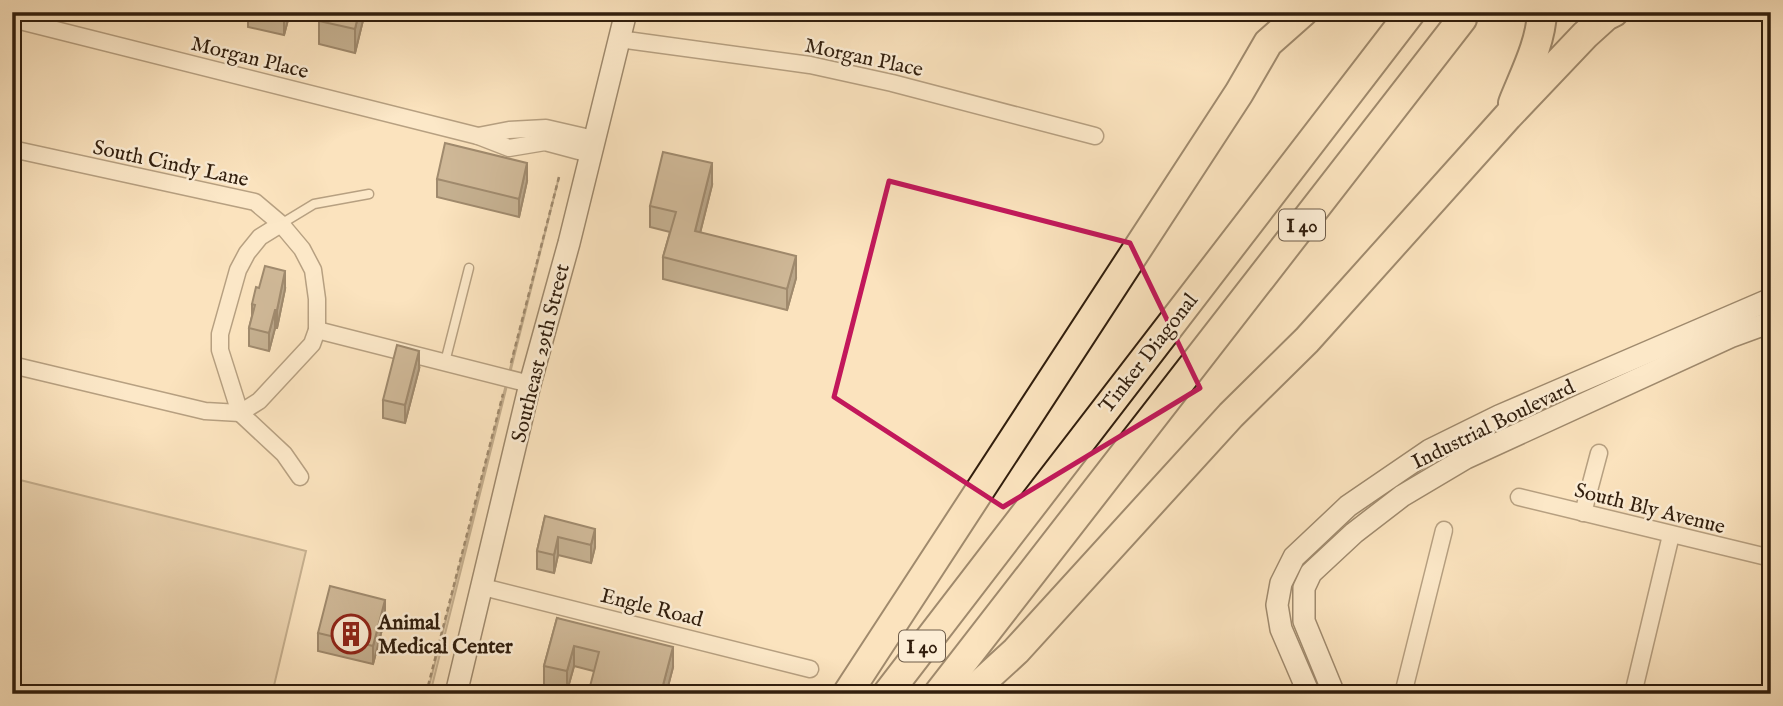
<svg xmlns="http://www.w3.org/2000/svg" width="1783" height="706" font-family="'IM FELL English',serif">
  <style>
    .green { fill: #d9c2a0; stroke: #857056; stroke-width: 2 }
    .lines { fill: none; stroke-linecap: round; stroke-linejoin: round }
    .lane-casing { stroke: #644f39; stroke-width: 11 }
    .street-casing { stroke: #644f39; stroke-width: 19 }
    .secondary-casing { stroke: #311e0d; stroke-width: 24 }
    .highway-casing { stroke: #311e0d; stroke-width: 32 }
    .path { stroke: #311e0d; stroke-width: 2.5; stroke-dasharray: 5 3.5; stroke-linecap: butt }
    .lane { stroke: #fcedd5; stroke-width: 8 }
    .street { stroke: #fcedd5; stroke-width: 16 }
    .secondary { stroke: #fcedd5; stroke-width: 21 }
    .highway { stroke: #fbe3be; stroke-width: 28 }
    .wall { fill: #84725a; stroke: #311e0d; stroke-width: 2 }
    .shaded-wall { fill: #6c5c4a; stroke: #311e0d; stroke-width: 2 }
    .building { fill: #9a8469; stroke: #311e0d; stroke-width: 2 }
    .marked { fill: none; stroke: #c2185b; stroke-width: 5; stroke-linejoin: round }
    .labels { text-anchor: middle; stroke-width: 5; stroke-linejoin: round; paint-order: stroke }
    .shield { fill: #fcedd5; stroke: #6e5c49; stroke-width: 2 }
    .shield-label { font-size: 19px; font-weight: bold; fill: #311e0d }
    .street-label { font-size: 21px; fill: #311e0d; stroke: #fcedd5 }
    .poi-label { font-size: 21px; font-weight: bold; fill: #311e0d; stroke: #fcedd5; text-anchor: start }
  </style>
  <rect width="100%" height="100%" fill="#fbe3be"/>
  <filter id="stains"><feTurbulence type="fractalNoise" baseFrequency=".00286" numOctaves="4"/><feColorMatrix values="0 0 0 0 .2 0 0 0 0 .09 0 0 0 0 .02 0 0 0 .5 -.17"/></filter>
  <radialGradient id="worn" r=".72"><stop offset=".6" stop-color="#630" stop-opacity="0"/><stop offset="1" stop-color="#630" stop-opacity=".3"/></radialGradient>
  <g class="green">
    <polygon points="559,177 430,694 427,694"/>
    <polygon points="12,478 306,551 272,694 12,694"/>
  </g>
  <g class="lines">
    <defs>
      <g id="lane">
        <polyline points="281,224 314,204 369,194"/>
        <polyline points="445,362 469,268"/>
      </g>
      <g id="street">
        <polyline points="12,19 478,136 509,148 545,142 590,154"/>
        <polyline points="619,39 810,65 892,83 1095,136"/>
        <polyline points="478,136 509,130 546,128 594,139"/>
        <polyline points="12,149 255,202 281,224 302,249 313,270 317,299 317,330 312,344 259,401 240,413 205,411 12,365"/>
        <polyline points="281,224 260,237 247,253 238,270 220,334 220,350 240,413 284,454 300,477"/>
        <polyline points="317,330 530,384"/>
        <polyline points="1519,497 1771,558"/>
        <polyline points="1583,513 1599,453"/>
        <polyline points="483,587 810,669"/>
        <polyline points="1403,694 1444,530"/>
        <polyline points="1633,694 1671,535"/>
      </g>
      <g id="secondary">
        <polyline points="456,694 530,384 569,243 626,12"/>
        <polyline points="1309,694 1281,629 1277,605 1281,583 1294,557 1348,506 1430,450 1499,416 1771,299"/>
        <polyline points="1334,694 1304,621 1304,588 1311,573 1354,533 1402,496 1466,458 1730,337 1771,322"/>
      </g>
      <g id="highway">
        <path d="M 1513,103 C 1524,75 1541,43 1542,12"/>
        <polyline points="847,694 1239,93 1268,43 1303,12"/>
        <polyline points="887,694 1411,12"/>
        <polyline points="938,694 1462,19"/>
        <polyline points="969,694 1016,651 1231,415 1307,340 1508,116 1585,35 1606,16 1614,12"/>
      </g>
    </defs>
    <use href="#lane" class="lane-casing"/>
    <use href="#street" class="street-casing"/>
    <use href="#secondary" class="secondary-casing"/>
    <use href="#highway" class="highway-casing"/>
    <g class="path">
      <polyline points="511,363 559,177"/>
      <polyline points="426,694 503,394"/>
    </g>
    <use href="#lane" class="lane"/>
    <use href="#street" class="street"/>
    <use href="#secondary" class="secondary"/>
    <use href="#highway" class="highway"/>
  </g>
  <g class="wall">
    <polygon points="248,12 290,12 284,35 248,27"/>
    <polygon points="321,12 365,12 355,53 319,44 319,21"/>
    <polygon points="437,179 527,181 519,217 437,197"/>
    <polygon points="712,185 700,233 796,278 787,310 663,279 663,257 670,232 650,227 650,206"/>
    <polygon points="285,289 277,328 275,328 269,351 249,346 249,328 252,316 252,304"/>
    <polygon points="419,369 405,423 383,418 383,400"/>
    <polygon points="545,516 595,547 591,563 558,555 554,573 537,569 537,551"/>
    <polygon points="385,618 373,664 318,651 318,633"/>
    <polygon points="557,618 673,667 667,690 574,666 567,691 544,686 544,666"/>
  </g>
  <g class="shaded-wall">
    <polygon points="284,12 290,12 284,35"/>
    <polygon points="359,12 365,12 355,53 355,29"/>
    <polygon points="527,163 527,181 519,217 519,199"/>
    <polygon points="712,163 712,185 695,253 695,231"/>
    <polygon points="796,256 796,278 787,310 787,289"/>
    <polygon points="285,271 285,289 277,328 277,310"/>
    <polygon points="275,310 275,328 269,351 269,333"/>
    <polygon points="419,351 419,369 405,423 405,405"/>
    <polygon points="595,529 595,547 591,563 591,545"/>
    <polygon points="558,537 558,555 554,573 554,555"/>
    <polygon points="385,600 385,618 373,664 373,646"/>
    <polygon points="574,646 574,666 567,691 567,671"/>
    <polygon points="673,647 673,667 666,694 662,689"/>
  </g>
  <g class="building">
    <polygon points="321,12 359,12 355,29 319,21"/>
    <polygon points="445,143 527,163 519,199 437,179"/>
    <polygon points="663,152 712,163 695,231 796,256 787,289 663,257 676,212 650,206"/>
    <polygon points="265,266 285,271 277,310 275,310 269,333 249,328 255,305 252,304 256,287 259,288"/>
    <polygon points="397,345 419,351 405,405 383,400"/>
    <polygon points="545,516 595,529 591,545 558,537 554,555 537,551"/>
    <polygon points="330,586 385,600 373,646 318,633"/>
    <polygon points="557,618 673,647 662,689 683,694 588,694 599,652 574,646 567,671 544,666"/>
  </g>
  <path d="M0 0H1783V706H0ZM 889,181 L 1130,243 L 1200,388 L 1003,507 L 834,397 Z" fill="#fbe3be" fill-opacity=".55" fill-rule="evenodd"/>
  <path class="marked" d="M 889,181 L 1130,243 L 1200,388 L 1003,507 L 834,397 Z"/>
  <defs>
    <symbol id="building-ring" viewBox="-11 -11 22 22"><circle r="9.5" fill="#fcedd5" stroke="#8f2418" stroke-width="1.5"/><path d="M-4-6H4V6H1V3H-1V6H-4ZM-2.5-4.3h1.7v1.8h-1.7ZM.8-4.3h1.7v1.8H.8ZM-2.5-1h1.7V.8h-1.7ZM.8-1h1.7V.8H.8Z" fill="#8f2418"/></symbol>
  </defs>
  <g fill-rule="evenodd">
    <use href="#building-ring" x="329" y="612" width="44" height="44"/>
  </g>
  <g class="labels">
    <g class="shield">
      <rect x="1279" y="209.5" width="46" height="31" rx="5"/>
      <rect x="899" y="630.5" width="46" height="31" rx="5"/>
    </g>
    <g class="shield-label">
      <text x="1302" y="232">I 40</text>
      <text x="922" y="653">I 40</text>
    </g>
    <g class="street-label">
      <text transform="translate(250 57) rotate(14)" y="7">Morgan Place</text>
      <text transform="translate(864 57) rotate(12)" y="7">Morgan Place</text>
      <text transform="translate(171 163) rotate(12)" y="7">South Cindy Lane</text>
      <text transform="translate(540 353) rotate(-76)" y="7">Southeast 29th Street</text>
      <text transform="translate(1148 353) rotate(-52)" y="7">Tinker Diagonal</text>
      <text transform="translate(1493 424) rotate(-26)" y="7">Industrial Boulevard</text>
      <text transform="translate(1650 508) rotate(14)" y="7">South Bly Avenue</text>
      <text transform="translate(652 607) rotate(14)" y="7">Engle Road</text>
    </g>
    <g class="poi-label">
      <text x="378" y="629">Animal<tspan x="378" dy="24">Medical Center</tspan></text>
    </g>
  </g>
  <rect width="1783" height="706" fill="none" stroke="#fbe3be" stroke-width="42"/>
  <rect x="14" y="14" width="1755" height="678" fill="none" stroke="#311e0d" stroke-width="3.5"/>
  <rect x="21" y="21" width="1741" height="664" fill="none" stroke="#311e0d" stroke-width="2"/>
  <rect width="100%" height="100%" filter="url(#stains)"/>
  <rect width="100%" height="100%" fill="url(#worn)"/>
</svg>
